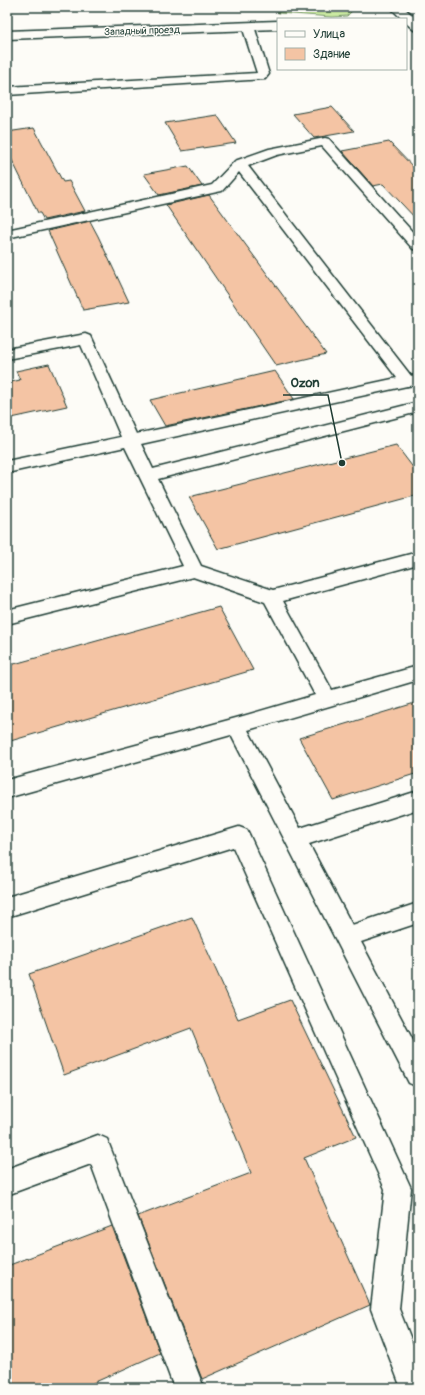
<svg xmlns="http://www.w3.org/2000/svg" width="425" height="1395" font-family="Pangolin,sans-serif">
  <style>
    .green { fill: #cae9a1; stroke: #74936a }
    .building { fill: #f4c4a4; stroke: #1f3d34 }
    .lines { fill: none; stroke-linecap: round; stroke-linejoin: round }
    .service-casing { stroke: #1f3d34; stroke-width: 3 }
    .minor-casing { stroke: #1f3d34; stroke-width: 3 }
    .primary-casing { stroke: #1f3d34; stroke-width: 3 }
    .service { fill: #fdfcf7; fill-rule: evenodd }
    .minor { fill: #fdfcf7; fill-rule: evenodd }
    .primary { fill: #fdfcf7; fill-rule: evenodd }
    .labels { text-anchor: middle; stroke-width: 3; stroke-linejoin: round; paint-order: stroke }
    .far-street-label { font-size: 10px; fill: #1f3d34; stroke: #fdfcf7 }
    .leader { fill: none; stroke: #1f3d34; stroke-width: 1.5 }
    .callout-dot { fill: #1f3d34; stroke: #fdfcf7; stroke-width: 1.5 }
    .callout-label { font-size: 13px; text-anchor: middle; font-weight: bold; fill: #1f3d34; stroke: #fdfcf7; stroke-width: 3; stroke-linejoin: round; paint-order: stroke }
  </style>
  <rect width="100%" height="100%" fill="#fdfcf7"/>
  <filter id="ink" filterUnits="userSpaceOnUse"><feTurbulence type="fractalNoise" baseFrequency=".025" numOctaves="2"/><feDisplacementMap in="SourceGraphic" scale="8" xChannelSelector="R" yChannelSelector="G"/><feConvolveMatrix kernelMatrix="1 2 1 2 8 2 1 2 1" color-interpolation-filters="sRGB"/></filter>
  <g filter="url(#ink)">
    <polygon class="green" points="269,7 352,7 354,9 347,16 332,17 279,13"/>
    <g class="building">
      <polygon points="332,107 354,131 314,138 293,114"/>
      <polygon points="217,115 236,143 182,151 165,123"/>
      <polygon points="34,128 63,182 69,181 85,211 44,220 40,213 38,213 7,150 7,132"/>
      <polygon points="389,142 418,172 418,221 383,184 373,186 342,151"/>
      <polygon points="188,166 202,186 159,195 144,174"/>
      <polygon points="209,195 326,354 276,366 166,205"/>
      <polygon points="90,221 98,236 129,302 83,310 48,231"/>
      <polygon points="49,364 67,406 7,419 7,383 20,380 16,371"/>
      <polygon points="275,371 294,399 165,426 150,400"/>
      <polygon points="396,445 418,474 418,495 218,549 189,497"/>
      <polygon points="219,607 253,670 7,742 7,666"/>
      <polygon points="418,702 418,773 333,800 299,738"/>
      <polygon points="192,917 238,1019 290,1000 356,1137 304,1158 370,1305 202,1379 138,1216 251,1173 191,1028 64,1075 29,974"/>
      <polygon points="112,1226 160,1353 82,1388 7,1388 7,1266"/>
    </g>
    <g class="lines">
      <defs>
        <g id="service">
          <polygon points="248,23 254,26 269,74 265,79 7,95 7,87 257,73 242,26"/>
          <polygon points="325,138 329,139 418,238 418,250 413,249 322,146 277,155 248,166 415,381 413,384 407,386 141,444 153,469 418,402 418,412 158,479 201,566 273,590 418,552 418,564 283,601 332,690 418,666 418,680 248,730 300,828 418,791 418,809 309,844 352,925 418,903 418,923 361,942 418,1050 418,1087 409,1083 231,735 7,798 7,780 236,718 315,695 265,602 193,577 7,624 7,610 183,566 125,447 7,473 7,461 121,437 81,345 7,359 7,349 86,334 91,336 136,434 397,378 239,172 222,191 217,192 7,238 7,230 212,185 235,161 269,149"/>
          <polygon points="239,827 247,830 250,836 411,1188 399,1309 418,1357 418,1388 401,1388 371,1309 385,1189 233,847 7,917 7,897"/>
          <polygon points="98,1135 107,1139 204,1388 174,1388 91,1164 7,1195 7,1169"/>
        </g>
        <g id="minor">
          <polygon points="278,21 278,29 7,39 7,31"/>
          <polygon points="418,375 418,385 407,386 401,385 398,381 401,377"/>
        </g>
        <polygon id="primary" points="390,7 403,7 418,20 418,31 414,30 406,23 406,19 402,19"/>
      </defs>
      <use href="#service" class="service-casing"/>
      <use href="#minor" class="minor-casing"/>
      <use href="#primary" class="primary-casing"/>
      <use href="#service" class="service"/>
      <use href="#minor" class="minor"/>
      <use href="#primary" class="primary"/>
    </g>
  </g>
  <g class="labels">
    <g class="far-street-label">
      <text transform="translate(142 30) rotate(-2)" y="4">Западный проезд</text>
    </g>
  </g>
  <path class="leader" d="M342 463L328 395H283"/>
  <circle class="callout-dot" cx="342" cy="463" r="4"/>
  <g class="callout-label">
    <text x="305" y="387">Ozon</text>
  </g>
  <rect width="425" height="1395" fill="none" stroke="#fdfcf7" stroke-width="24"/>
  <rect x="12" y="12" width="401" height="1371" fill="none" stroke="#1f3d34" stroke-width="1.5" filter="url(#ink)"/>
  <rect x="277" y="18" width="130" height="52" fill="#fdfcf7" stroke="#a4b0a9"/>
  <rect x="285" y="31" width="20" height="6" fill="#fdfcf7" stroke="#a4b0a9"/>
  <text x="313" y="38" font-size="12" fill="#1f3d34">Улица</text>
  <rect x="285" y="48" width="20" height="12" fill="#f4c4a4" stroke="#a4b0a9"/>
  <text x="313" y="58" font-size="12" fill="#1f3d34">Здание</text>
</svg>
